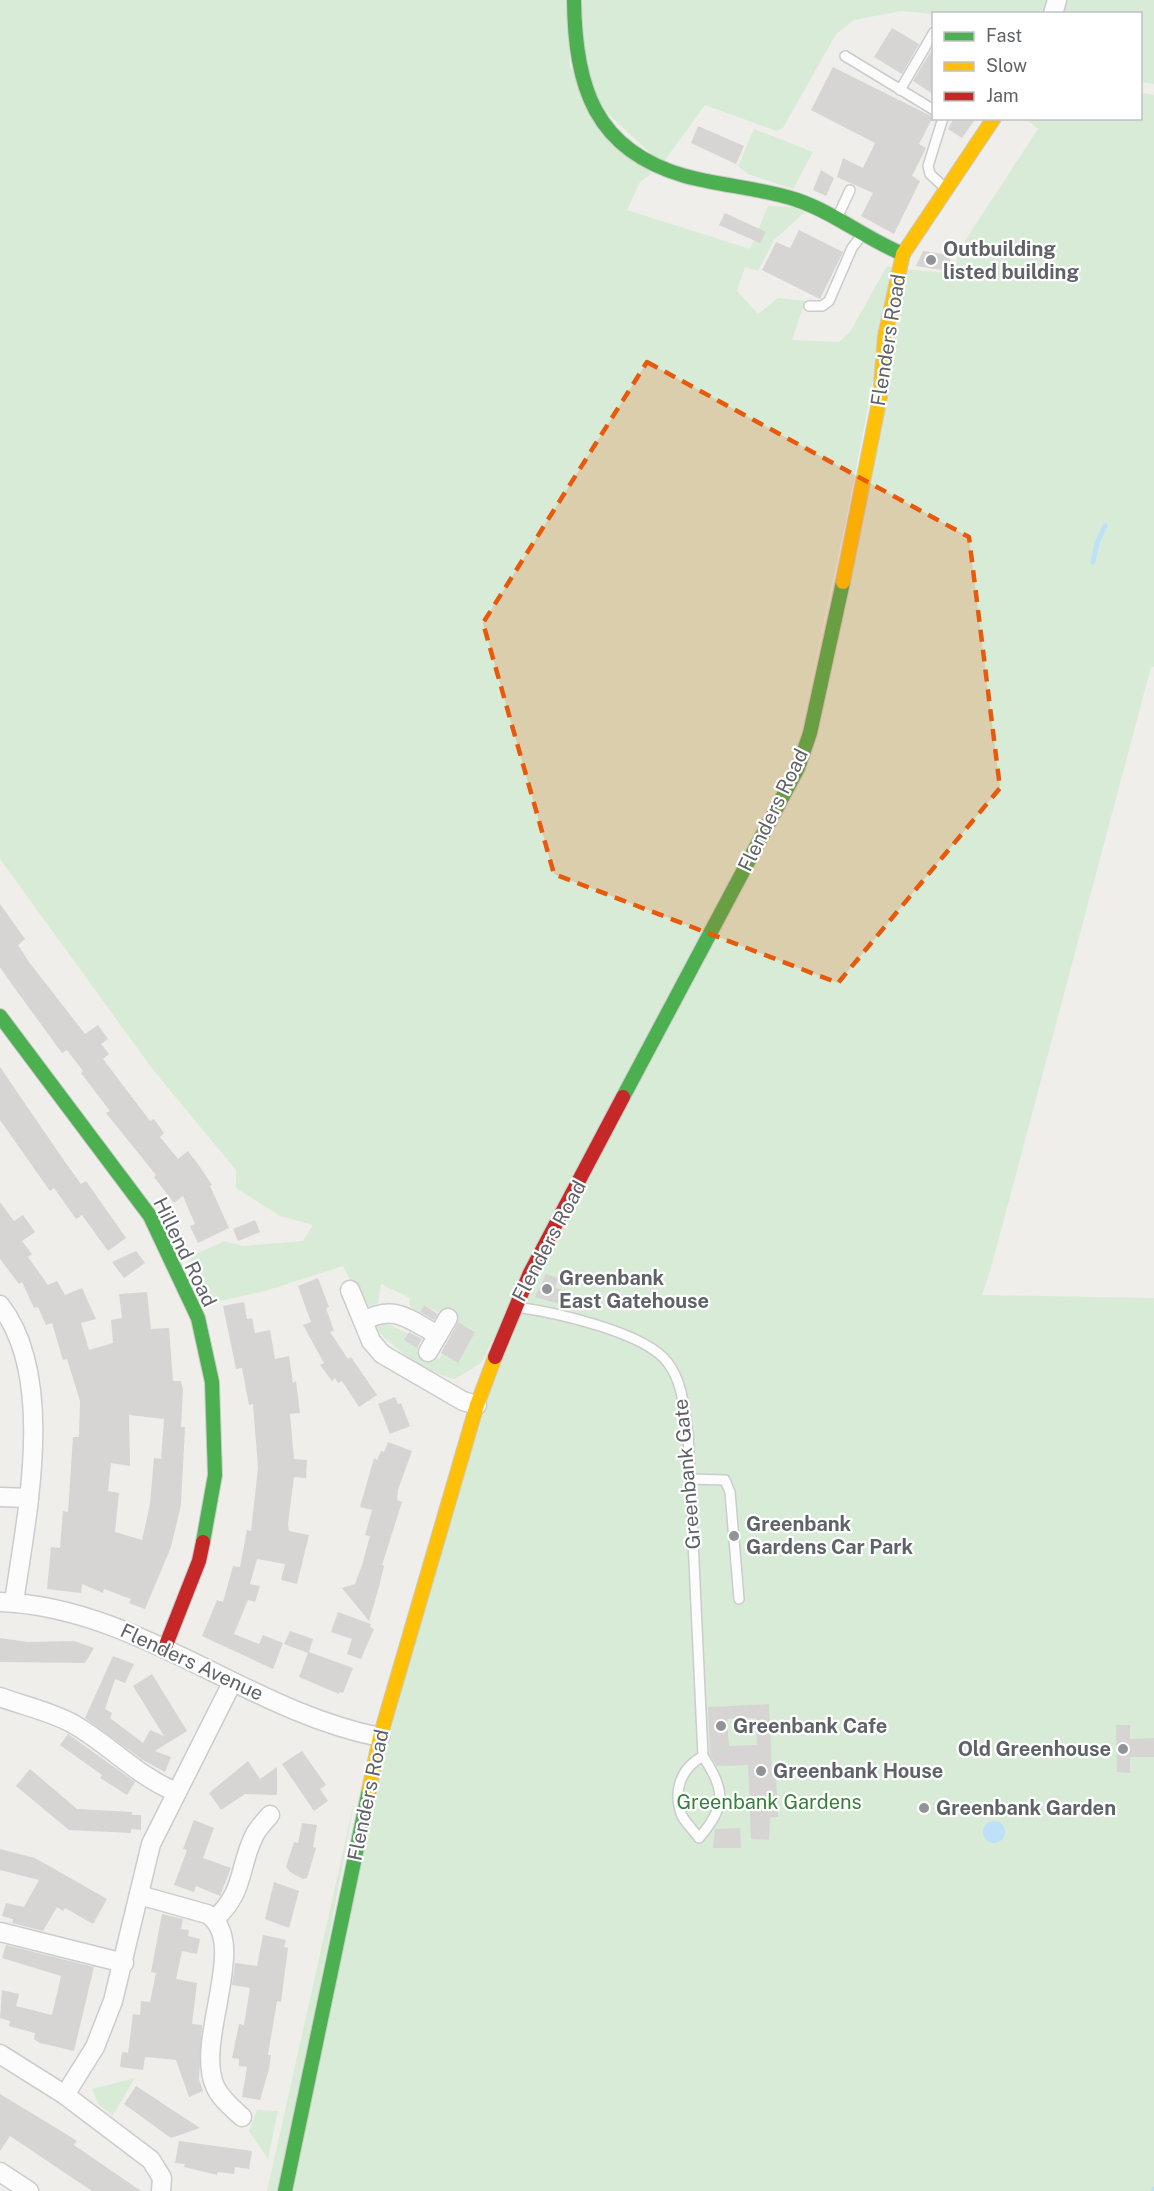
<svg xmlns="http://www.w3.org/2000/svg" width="1154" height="2191" font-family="'Public Sans',sans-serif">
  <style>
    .green { fill: #d8ebd6 }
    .water { fill: #bfe0f9 }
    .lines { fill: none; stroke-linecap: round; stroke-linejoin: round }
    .stream { stroke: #bfe0f9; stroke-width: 5 }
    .building { fill: #d6d5d3; fill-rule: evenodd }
    .lane-casing { stroke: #cbcccc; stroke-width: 12 }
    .street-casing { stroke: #cbcccc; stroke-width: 21 }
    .fast-casing { stroke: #cacacb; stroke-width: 16 }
    .slow-casing { stroke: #cacacb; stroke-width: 16 }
    .jam-casing { stroke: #cacacb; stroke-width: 16 }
    .lane { stroke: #fdfcfc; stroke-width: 9 }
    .street { stroke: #fdfcfc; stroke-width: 18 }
    .fast { stroke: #4caf50; stroke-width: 14 }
    .slow { stroke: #ffc107; stroke-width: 14 }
    .jam { stroke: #c62828; stroke-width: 14 }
    .marked { fill: #e8590c; fill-opacity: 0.2; stroke: #e8590c; stroke-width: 4.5; stroke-dasharray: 12 8; stroke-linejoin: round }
    .poi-dot { fill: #919496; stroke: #fff; stroke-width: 2 }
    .labels { text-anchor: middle; stroke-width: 4.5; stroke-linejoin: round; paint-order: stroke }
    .poi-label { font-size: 20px; font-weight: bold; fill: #5f6368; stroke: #fff; text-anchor: start }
    .street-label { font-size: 20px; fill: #5f6368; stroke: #fff }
    .park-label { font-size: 20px; fill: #348238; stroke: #fff }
  </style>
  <rect width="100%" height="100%" fill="#efeeea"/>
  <g class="green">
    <path d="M 0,0 L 568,0 L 570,67 L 651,174 L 640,182 L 627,210 L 750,249 L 768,206 L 792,207 L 805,212 L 774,240 L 758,271 L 745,267 L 737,291 L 758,314 L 778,298 L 805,301 L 792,340 L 839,342 L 850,332 L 887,266 L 895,268 L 846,520 L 793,763 L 481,1363 L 455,1379 C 426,1373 396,1350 376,1329 L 377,1323 L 382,1321 L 408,1334 L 404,1340 L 439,1359 L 442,1354 L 457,1362 L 475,1331 L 424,1305 L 416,1318 L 409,1303 L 410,1298 L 381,1284 L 378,1304 L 368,1306 L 359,1288 L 353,1285 L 343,1266 L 265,1291 L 207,1304 L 189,1257 L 225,1241 L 242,1246 L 303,1241 L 313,1225 L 280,1216 L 236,1188 L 236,1170 L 154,1071 L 0,859 Z"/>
    <polygon points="578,0 1049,0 1044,13 933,14 901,11 854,20 836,34 783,128 776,131 705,105 662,164 591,98"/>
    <polygon points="1061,0 1154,0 1154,84 1141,82 1140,14 1057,14"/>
    <polygon points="1141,93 1154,95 1154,667 1151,667 991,1268 982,1295 1154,1298 1154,2191 291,2191 386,1741 493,1380 548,1248 780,819 905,269 956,274 957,253 1038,129 1026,119 1140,118"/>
    <polygon points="754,129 813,152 793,189 748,174 738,166"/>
    <polygon points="355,1798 282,2191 267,2191"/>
    <polygon points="135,2078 113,2115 99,2105 92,2089"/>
    <polygon points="257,2110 278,2111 268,2159 249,2131"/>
  </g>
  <circle class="water" cx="994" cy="1832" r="11"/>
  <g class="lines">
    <g class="stream">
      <polyline points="1093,562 1097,543 1105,526"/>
      <polyline points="1153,2191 1154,2189"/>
    </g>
  </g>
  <g class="building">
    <polygon points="892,28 919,44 902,74 874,57"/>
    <polygon points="931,51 933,53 933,94 913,81"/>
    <polygon points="833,67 933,117 919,144 926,148 912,176 920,181 894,234 861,216 873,193 837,177 843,158 863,168 875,143 811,110"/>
    <polygon points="954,118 976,118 962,138 948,129"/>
    <polygon points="698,126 744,146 736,164 691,143"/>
    <polygon points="821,170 834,178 826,196 813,190"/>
    <polygon points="725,213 766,232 760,243 719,225"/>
    <polygon points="799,230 843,252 820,299 762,270 776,242 790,248"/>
    <polygon points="923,251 951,255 948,271 916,266"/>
    <polygon points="0,904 25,939 18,945 29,962 85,1034 98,1025 108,1039 101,1044 109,1054 103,1059 150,1121 154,1119 164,1133 160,1137 178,1159 188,1151 200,1167 212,1185 210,1186 229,1228 198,1243 190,1226 195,1224 183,1196 174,1203 154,1177 156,1175 106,1113 110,1111 81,1073 83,1071 67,1050 62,1053 8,979 0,967"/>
    <polygon points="0,1067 65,1162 81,1184 86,1181 126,1238 108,1251 82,1215 76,1219 54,1188 50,1191 0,1120"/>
    <path d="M 0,1202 L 14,1221 L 23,1215 L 35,1232 L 22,1241 L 32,1254 L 28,1257 L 48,1285 L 57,1281 L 65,1295 L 82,1288 L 96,1319 L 81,1323 L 89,1350 L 113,1343 L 111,1320 L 122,1318 L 119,1294 L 147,1292 L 151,1329 L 169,1328 L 173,1381 L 181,1381 L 183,1389 L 181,1427 L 185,1427 L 181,1505 L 171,1547 L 145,1609 L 129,1603 L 131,1599 L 104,1589 L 103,1593 L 82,1584 L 81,1593 L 47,1589 L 51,1547 L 60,1548 L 63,1511 L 68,1512 L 73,1437 L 79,1437 L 80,1401 L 67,1359 L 63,1360 L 52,1323 L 46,1325 L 38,1307 L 34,1308 L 22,1282 L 19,1284 L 0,1259 ZM 129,1415 L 164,1419 L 161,1459 L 154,1458 L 150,1504 L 142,1540 L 115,1532 L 119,1493 L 108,1491 L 111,1463 L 130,1466 Z"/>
    <polygon points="255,1220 260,1232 238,1241 233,1229"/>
    <polygon points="136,1251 145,1263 124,1278 112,1262"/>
    <polygon points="546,1274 558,1278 555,1288 564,1290 560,1304 535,1297"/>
    <polygon points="318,1278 329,1307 326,1308 334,1331 330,1332 348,1359 351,1357 377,1395 359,1407 342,1381 338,1383 335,1378 332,1381 320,1365 324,1363 303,1325 311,1322 298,1286"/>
    <polygon points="244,1302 247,1319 252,1318 255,1333 270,1330 275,1359 289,1356 293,1383 296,1381 300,1413 290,1414 294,1459 307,1460 306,1478 294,1477 288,1524 289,1531 309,1535 297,1584 281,1580 285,1564 257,1559 250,1584 260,1586 255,1602 248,1600 234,1634 259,1644 263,1635 283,1643 273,1669 202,1636 217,1600 223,1602 233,1566 240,1567 247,1530 251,1531 258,1468 253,1404 249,1405 242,1368 236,1369 223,1306"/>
    <polygon points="424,1305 438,1314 434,1320 420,1312"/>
    <polygon points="458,1322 475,1332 458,1363 441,1353"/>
    <polygon points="409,1332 422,1339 417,1348 404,1340"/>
    <polygon points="395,1397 398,1404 401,1403 410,1426 390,1434 378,1404"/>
    <polygon points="388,1442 412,1451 398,1490 397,1500 402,1502 382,1565 384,1566 379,1587 369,1621 342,1588 355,1584 362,1565 370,1536 365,1535 372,1510 360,1507 374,1458 377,1460 381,1451 384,1452"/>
    <polygon points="338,1612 371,1624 370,1627 374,1629 361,1659 347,1654 352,1639 331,1632"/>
    <polygon points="290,1631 313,1639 309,1652 353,1668 343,1693 339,1692 339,1694 299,1677 308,1653 284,1644"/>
    <polygon points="0,1638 28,1642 74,1641 94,1648 85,1663 0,1662"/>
    <polygon points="113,1656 134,1664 125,1683 115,1679 105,1709 112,1713 110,1718 143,1743 150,1730 164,1736 133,1686 152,1674 187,1731 155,1751 171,1757 165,1772 143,1760 85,1718"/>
    <path d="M 769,1704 L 772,1774 L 776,1774 L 778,1817 L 770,1817 L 769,1840 L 751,1839 L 748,1765 L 717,1766 L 710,1755 L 708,1707 ZM 756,1718 L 757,1745 L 729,1746 L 727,1719 Z"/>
    <polygon points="1116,1725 1130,1725 1130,1739 1154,1738 1154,1757 1130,1757 1130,1773 1117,1772"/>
    <polygon points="68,1734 135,1782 127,1795 100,1778 102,1775 60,1745"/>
    <polygon points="302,1751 326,1785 320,1789 328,1801 314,1811 282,1764"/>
    <polygon points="248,1761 260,1779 277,1767 277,1795 245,1794 221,1810 209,1793"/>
    <polygon points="30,1769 77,1809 132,1812 132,1815 141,1815 141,1830 131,1829 131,1833 69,1830 16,1786"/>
    <polygon points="194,1820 214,1828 203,1858 231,1868 220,1896 196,1886 194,1892 174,1885 187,1850 183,1849"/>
    <polygon points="302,1823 317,1825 313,1847 316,1848 307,1878 303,1879 290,1872 286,1867 294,1842 298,1843"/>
    <polygon points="740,1828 741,1848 713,1848 715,1829"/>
    <polygon points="0,1849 35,1858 107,1899 93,1924 65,1908 63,1911 57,1907 43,1931 12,1923 13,1919 2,1916 6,1903 24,1907 39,1880 0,1870"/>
    <polygon points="274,1882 299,1891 289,1928 265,1919"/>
    <polygon points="162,1914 183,1919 181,1929 189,1930 188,1936 200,1939 197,1954 182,1951 176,1979 197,1983 192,2024 202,2025 199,2079 203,2091 189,2097 176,2060 145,2057 143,2070 120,2067 122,2052 128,2053 133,2014 140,2015 141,2001 150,2002 156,1973 151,1972"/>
    <polygon points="263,1935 286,1940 284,1947 288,1948 281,2002 277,2001 268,2055 271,2055 269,2069 260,2100 242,2097 247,2067 239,2066 239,2059 232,2058 239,2024 244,2025 250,1988 232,1985 235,1963 257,1966"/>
    <polygon points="6,1945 94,1967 74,2051 40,2043 34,2039 35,2033 9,2026 10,2021 0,2018 2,1990 19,1994 16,2006 52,2015 61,1976 2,1958"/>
    <polygon points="136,2086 200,2128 171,2138 124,2104"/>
    <polygon points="0,2094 66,2134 77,2141 74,2145 141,2191 92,2191 10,2136 0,2151"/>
    <polygon points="179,2141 252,2151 249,2169 235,2167 234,2174 218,2172 217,2175 184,2167 185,2164 175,2163"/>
  </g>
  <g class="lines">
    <defs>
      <g id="lane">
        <polyline points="845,56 934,110"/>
        <polyline points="900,90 934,32"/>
        <polyline points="943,118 928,166 930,174 945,188"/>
        <polyline points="838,216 850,190"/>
        <polyline points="809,306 822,306 829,301 852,248 862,235"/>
        <path d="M 516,1307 C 553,1312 646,1332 668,1363 C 683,1383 684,1410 688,1433 L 703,1756 C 725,1791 727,1805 699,1838 C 694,1831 686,1823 682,1816 C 672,1791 681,1768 703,1756"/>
        <polyline points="690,1479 725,1480 730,1492 739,1599"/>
      </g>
      <g id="street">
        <polyline points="1053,14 1057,0"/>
        <polyline points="350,1290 371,1341 382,1354 463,1401 477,1405"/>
        <path d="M 0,1305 C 57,1378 26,1518 14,1602"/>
        <path d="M 363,1321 C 395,1304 408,1319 438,1335"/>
        <polyline points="428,1352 448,1318"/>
        <polyline points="0,1497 29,1498"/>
        <path d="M 0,1602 C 138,1607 247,1711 380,1737"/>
        <path d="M 0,1697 C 24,1706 53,1712 75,1725 C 111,1746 137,1776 176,1792"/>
        <path d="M 139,1895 L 207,1914 C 251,1940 194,2040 215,2086 C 220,2098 232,2108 242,2117"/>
        <path d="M 215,1919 C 246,1890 238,1867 255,1834 C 259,1827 265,1821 270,1815"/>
        <polyline points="0,1932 124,1963"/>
        <polyline points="0,2054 65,2095 151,2160 162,2178 161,2191"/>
        <polyline points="65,2095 95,2047 113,2001 151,1844 232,1683"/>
        <polyline points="0,2172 29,2191"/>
      </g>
      <g id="fast">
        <path d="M 574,0 C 575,86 594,150 685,176 C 722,186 761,188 797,200 C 835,213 866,239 903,254"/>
        <polyline points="0,1016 150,1216 198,1318 212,1382 215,1475 203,1542"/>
        <polyline points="623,1097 798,768 810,733 843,582"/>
        <polyline points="285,2191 369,1790"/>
      </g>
      <g id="slow">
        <polyline points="843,582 880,397 885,336 903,254 994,118"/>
        <polyline points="369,1790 380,1737 477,1405 495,1357"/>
      </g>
      <g id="jam">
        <polyline points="495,1357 530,1273 623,1097"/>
        <polyline points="164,1650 199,1561 203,1542"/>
      </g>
    </defs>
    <use href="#lane" class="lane-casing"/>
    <use href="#street" class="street-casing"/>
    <use href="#fast" class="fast-casing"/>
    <use href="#slow" class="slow-casing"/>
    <use href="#jam" class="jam-casing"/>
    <use href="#lane" class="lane"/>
    <use href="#street" class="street"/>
    <use href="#fast" class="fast"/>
    <use href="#slow" class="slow"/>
    <use href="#jam" class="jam"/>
  </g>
  <path class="marked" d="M 647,362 L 969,537 L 1000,788 L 838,983 L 554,874 L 483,623 Z"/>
  <g class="poi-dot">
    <circle cx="931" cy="260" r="6"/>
    <circle cx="547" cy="1289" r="6"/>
    <circle cx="734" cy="1536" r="6"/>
    <circle cx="721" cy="1726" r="6"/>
    <circle cx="1123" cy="1749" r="6"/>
    <circle cx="761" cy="1771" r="6"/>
    <circle cx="924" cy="1808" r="6"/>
  </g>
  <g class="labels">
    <g class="poi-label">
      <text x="943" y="256">Outbuilding<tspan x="943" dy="23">listed building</tspan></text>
      <text x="559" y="1285">Greenbank<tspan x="559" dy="23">East Gatehouse</tspan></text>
      <text x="746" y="1531">Greenbank<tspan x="746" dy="23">Gardens Car Park</tspan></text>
      <text x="733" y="1733">Greenbank Cafe</text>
      <text x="1111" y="1756" text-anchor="end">Old Greenhouse</text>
      <text x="773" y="1778">Greenbank House</text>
      <text x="936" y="1815">Greenbank Garden</text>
    </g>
    <g class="street-label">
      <text transform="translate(888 340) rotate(-81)" y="7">Flenders Road</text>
      <text transform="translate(773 810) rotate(-64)" y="7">Flenders Road</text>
      <text transform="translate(549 1241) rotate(-62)" y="7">Flenders Road</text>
      <text transform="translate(185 1252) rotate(64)" y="7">Hillend Road</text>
      <text transform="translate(687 1474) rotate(-95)" y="7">Greenbank Gate</text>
      <text transform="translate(192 1662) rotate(25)" y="7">Flenders Avenue</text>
      <text transform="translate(368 1795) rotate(-78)" y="7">Flenders Road</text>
    </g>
    <g class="park-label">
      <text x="769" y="1809">Greenbank Gardens</text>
    </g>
  </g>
  <rect x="932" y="12" width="210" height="108" fill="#ffffff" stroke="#bfc1c3" stroke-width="1.5"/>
  <rect x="944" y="32" width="30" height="9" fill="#4caf50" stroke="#bfc1c3" stroke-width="1.5"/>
  <text x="986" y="42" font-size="18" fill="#5f6368">Fast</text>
  <rect x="944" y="62" width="30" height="9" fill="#ffc107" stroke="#bfc1c3" stroke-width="1.5"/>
  <text x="986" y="72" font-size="18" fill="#5f6368">Slow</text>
  <rect x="944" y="92" width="30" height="9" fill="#c62828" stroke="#bfc1c3" stroke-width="1.5"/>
  <text x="986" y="102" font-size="18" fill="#5f6368">Jam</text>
</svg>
